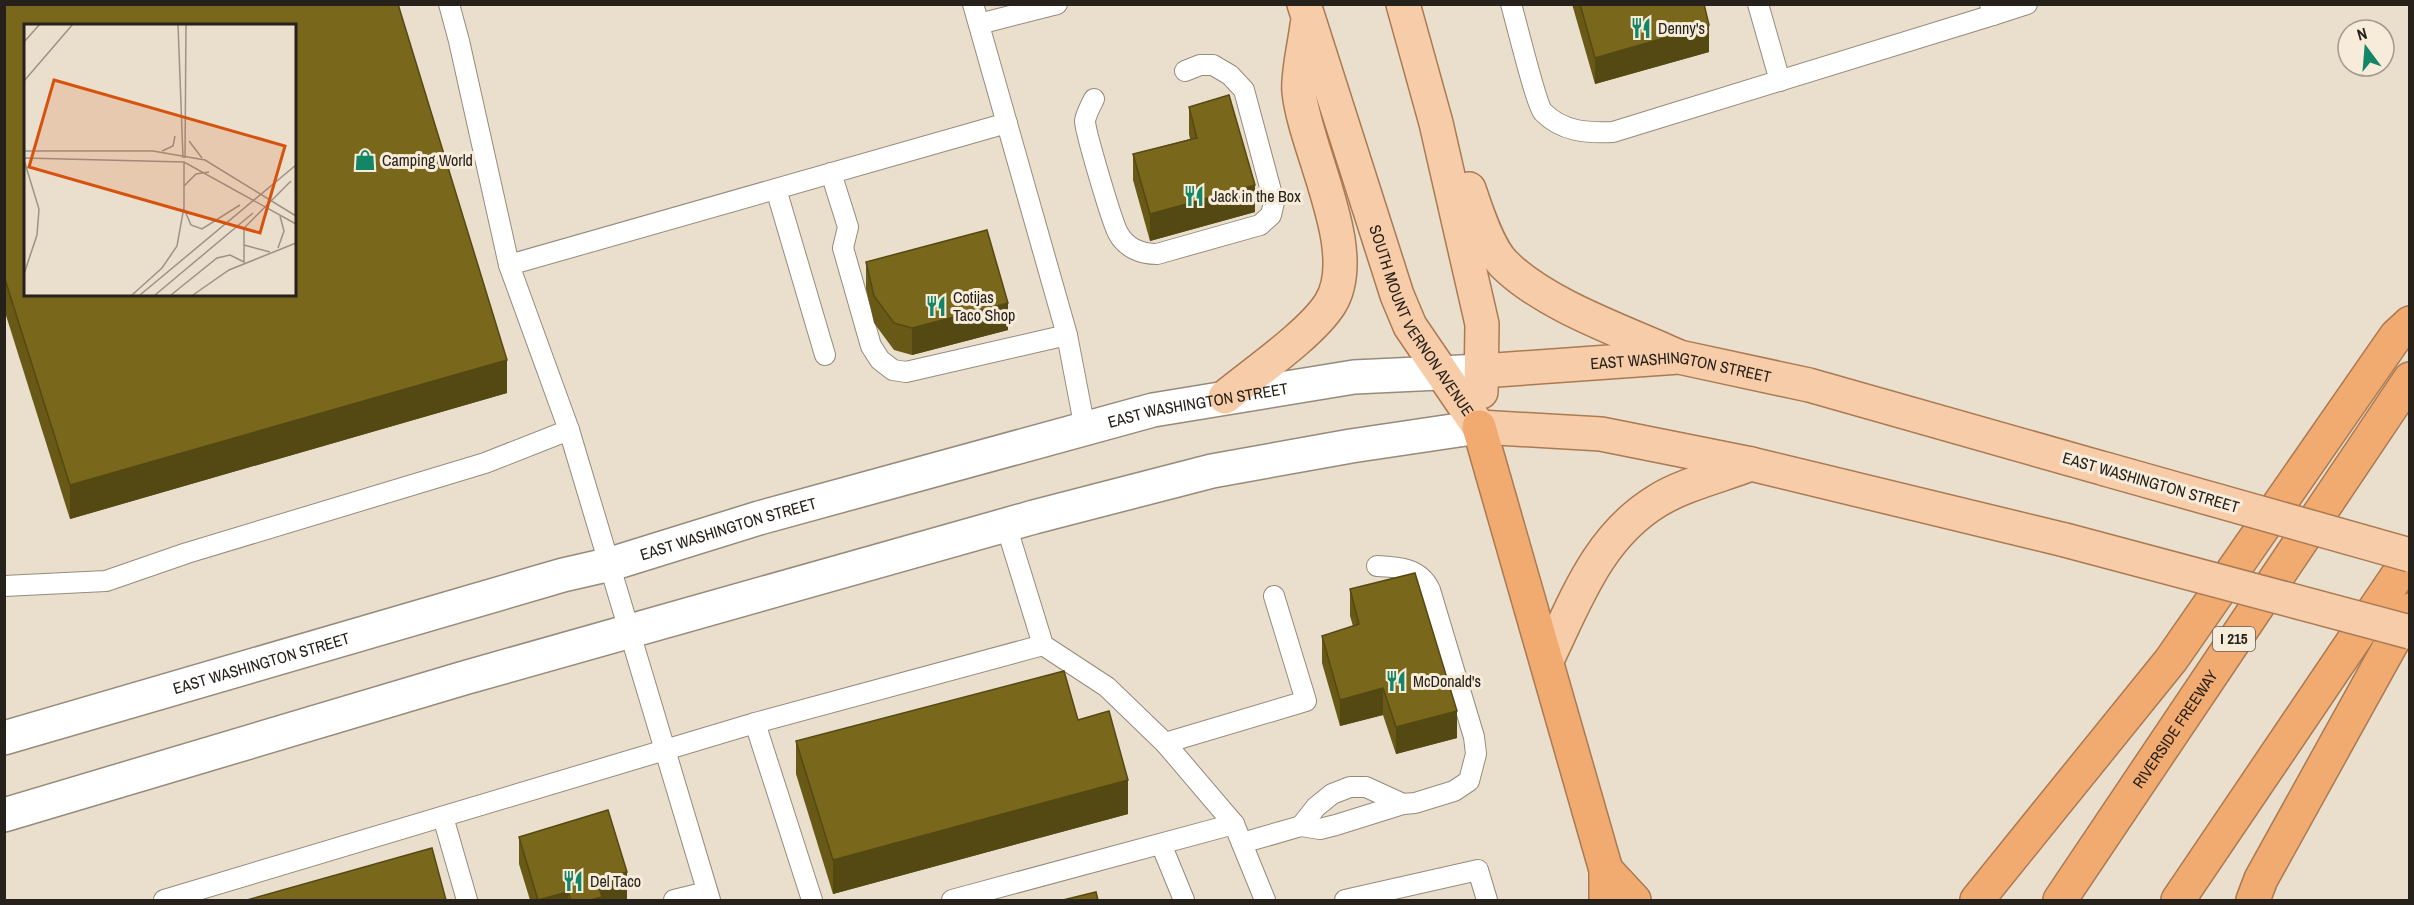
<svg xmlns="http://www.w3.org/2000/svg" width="2414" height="905" font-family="'Archivo Narrow',sans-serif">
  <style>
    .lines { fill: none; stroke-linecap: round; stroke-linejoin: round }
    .lane-casing { stroke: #968b7b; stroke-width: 22 }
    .secondary-casing { stroke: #968b7b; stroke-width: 36 }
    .primary-casing { stroke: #aa7a52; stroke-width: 36 }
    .highway-casing { stroke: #aa7a52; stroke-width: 36 }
    .lane { stroke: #fff; stroke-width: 20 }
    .secondary { stroke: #fff; stroke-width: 33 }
    .primary { stroke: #f7cca9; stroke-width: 33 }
    .highway { stroke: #f1aa70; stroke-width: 33 }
    .primary-bridge-casing { stroke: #aa7a52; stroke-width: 36; stroke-linecap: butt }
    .primary-bridge { stroke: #f7cca9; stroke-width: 33 }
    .wall { fill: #685917 }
    .shaded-wall { fill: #554913 }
    .building { fill: #79681b; stroke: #554913; stroke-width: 1.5; fill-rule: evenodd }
    .labels { text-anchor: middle; stroke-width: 6; stroke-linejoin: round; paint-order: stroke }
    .shield { fill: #f7ebda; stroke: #655e54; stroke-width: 1.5 }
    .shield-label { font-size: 15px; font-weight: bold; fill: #26211b }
    .poi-label { font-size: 16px; fill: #26211b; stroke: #f7ebda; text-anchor: start }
    .street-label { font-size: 16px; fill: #26211b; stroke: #f7ebda }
    .inset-road { fill: none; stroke: #9c9286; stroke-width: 1.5 }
    .view { fill: #d5530e; fill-opacity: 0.15; stroke: #d5530e; stroke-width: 3 }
    .inset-edge { fill: none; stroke: #26211b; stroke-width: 3 }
  </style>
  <rect width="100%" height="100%" fill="#eadecd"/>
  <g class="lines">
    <defs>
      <g id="lane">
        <polyline points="449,4 459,41 509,265 569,430 710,900"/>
        <polyline points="973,4 1067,335 1085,429"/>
        <path d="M 1511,4 C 1516,21 1536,104 1543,112 C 1562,132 1588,133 1613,132 L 1993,15"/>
        <polyline points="1758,4 1780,81"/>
        <polyline points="1990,4 1993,15 2027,4"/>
        <polyline points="979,24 1057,4"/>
        <path d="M 1094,99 C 1091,105 1086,114 1085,121 C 1085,131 1112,222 1118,233 C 1126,248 1141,254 1157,254 L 1260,225 L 1271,215 L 1274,202 L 1244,90 L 1230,75 L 1213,65 L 1200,65 L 1185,71"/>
        <polyline points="831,173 848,227 843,248 871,346 880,360 893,370 906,372 1067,335"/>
        <polyline points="776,189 825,355"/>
        <polyline points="509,265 1007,123"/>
        <polyline points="1006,525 1043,645 1107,687 1165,743 1306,701 1274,596"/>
        <polyline points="4,586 106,581 187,553 485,463 569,430"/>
        <polyline points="755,723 1043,645"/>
        <polyline points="1165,743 1234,824 1265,900"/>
        <polyline points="443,817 467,900"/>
        <polyline points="1301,826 1320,829 1336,825 1403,804"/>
        <path d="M 1242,843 L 1301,826 L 1316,807 L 1332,794 L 1350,787 L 1366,787 L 1403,804 L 1415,803 L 1454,791 L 1469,781 L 1476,754 L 1474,737 L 1430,590 C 1420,568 1399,567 1377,566"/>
        <polyline points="1161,844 1184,900"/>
        <polyline points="164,900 755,723 812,900"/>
        <polyline points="674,900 707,892"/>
        <polyline points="952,900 1234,824"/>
        <polyline points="1345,900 1478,870 1487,900"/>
      </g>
      <g id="secondary">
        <path id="s1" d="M 4,738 L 563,575 L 611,564 L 759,518 L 1153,410 L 1354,377 L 1482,371"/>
        <polyline points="4,815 464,678 1034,517 1212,471 1351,446 1479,427"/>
      </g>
      <g id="primary">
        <path id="s2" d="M 1304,4 L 1397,295 L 1410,326 L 1479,427"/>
        <polyline points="1403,4 1436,123 1482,324 1481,392"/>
        <path d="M 1469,189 C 1476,210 1488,248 1504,264 C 1545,305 1622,331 1675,355"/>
        <path id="s3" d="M 1482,371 L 1679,357 L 1809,385 L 2105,469"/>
        <path d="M 1225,397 C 1254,373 1311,334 1330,304 C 1363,252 1305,150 1299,92 C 1297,76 1305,43 1307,25"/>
        <polyline points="1479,427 1601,434 1751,464 2065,540"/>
        <path d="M 1547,660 C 1576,600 1598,537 1657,501 C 1682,485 1723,475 1751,464"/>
      </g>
      <g id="highway">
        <polyline points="1479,427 1606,870 1606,900"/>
        <polyline points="1606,870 1634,900"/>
        <polyline points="1977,900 2171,660 2396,336 2410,323"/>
        <path id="s4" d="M 2060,900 L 2410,379"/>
        <polyline points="2178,900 2410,557"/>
        <polyline points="2253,900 2261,879 2410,610"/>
      </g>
    </defs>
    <use href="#lane" class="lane-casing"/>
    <use href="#secondary" class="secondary-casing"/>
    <use href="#primary" class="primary-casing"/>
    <use href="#highway" class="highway-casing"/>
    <use href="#lane" class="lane"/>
    <use href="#secondary" class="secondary"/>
    <use href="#primary" class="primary"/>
    <use href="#highway" class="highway"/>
    <defs>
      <g id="primary-bridge">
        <polyline points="2105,469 2410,555"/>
        <polyline points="2065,540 2410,632"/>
      </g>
    </defs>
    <use href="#primary-bridge" class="primary-bridge-casing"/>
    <use href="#primary-bridge" class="primary-bridge"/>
  </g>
  <g class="wall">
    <polygon points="4,4 507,393 70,519 4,309"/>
    <polygon points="1572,4 1704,4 1709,52 1595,84"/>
    <polygon points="1189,107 1255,212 1150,241 1133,180 1133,154 1190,139 1189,134"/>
    <polygon points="866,262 1008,330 912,355 894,350 874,323 866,289"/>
    <polygon points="1350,589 1457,738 1396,754 1383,715 1340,726 1322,663 1322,636 1353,626 1350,616"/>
    <polygon points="1078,720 1128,814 833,894 796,774 796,741"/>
    <polygon points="519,837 627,899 621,900 530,900 519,864"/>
  </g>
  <g class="shaded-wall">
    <polygon points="1709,25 1709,52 1595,84 1595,58"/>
    <polygon points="1255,185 1255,212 1150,241 1150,214"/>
    <polygon points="1008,303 1008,330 912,355 912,328"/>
    <polygon points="507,360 507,393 70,519 70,485"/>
    <polygon points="1383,688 1383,715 1340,726 1340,700"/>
    <polygon points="1457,711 1457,738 1396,754 1396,727"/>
    <polygon points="1128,780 1128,814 833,894 833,860"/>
    <polygon points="627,872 627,899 621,900 590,900 597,881"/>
    <polygon points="568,892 568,900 538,900"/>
  </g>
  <g class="building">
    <path d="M 4,4 L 398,4 L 507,360 L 70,485 L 4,276 ZM 26,26 L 294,26 L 294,294 L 26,294 Z"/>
    <polygon points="1580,4 1704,4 1709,25 1595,58"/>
    <polygon points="1229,95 1255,185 1150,214 1133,154 1197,138 1189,107"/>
    <polygon points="987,230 1008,303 912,328 894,323 874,296 866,262"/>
    <polygon points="1415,573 1457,711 1396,727 1383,688 1340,700 1322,636 1359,624 1350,589"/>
    <polygon points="1064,671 1078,720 1109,711 1128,780 833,860 796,741"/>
    <polygon points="608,810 627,872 597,881 602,897 590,900 571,900 568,892 538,900 519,837"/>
    <polygon points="432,848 446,900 247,900"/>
    <polygon points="1096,892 1098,900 1063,900"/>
  </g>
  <defs>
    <symbol id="restaurant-bare" viewBox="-9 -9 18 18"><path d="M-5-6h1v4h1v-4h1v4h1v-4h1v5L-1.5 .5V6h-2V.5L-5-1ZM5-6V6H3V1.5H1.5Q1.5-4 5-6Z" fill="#128666" stroke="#f7ebda" stroke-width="2.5" paint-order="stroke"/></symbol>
    <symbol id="shop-bare" viewBox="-9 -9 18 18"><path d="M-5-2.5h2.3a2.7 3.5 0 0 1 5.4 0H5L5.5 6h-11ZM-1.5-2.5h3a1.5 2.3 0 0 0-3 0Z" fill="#128666" stroke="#f7ebda" stroke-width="2.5" paint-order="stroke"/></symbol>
  </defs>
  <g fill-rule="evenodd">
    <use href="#restaurant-bare" x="1626" y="13" width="30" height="30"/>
    <use href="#shop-bare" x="350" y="145" width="30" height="30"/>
    <use href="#restaurant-bare" x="1179" y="181" width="30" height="30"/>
    <use href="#restaurant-bare" x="921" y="291" width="30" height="30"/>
    <use href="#restaurant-bare" x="1381" y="666" width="30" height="30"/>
    <use href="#restaurant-bare" x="558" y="866" width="30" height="30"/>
  </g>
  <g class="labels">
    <rect class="shield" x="2213" y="627" width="42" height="24" rx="4.5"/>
    <g class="shield-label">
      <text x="2234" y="644">I 215</text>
    </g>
    <g class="poi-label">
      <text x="1658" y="34">Denny's</text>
      <text x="382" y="166">Camping World</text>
      <text x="1211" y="202">Jack in the Box</text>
      <text x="953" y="303">Cotijas<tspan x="953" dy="18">Taco Shop</tspan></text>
      <text x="1413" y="687">McDonald's</text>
      <text x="590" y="887">Del Taco</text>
    </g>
    <g class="street-label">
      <text dy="6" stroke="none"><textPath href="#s2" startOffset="339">SOUTH MOUNT VERNON AVENUE</textPath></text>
      <text dy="6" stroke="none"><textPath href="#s3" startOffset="200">EAST WASHINGTON STREET</textPath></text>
      <text dy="6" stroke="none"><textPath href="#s1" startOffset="1240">EAST WASHINGTON STREET</textPath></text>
      <text transform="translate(2151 482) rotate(16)" y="6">EAST WASHINGTON STREET</text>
      <text dy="6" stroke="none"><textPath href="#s1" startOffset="754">EAST WASHINGTON STREET</textPath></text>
      <text dy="6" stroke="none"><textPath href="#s1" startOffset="268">EAST WASHINGTON STREET</textPath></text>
      <text dy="6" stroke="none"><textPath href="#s4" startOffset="206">RIVERSIDE FREEWAY</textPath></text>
    </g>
  </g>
  <g transform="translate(24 24)">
    <rect width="272" height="272" fill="#eadecd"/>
    <path class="inset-road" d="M 154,0 L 159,134M 0,18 L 16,0M 0,57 L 49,0M 165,117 L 178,134M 0,127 L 129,127 L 181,136 L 272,192M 138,127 L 149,122 L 151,112M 0,134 L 160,138 L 272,200M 161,134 L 162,0M 0,136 L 15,185 L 13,211 L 0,250M 160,162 L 172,150 L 185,148M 160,185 L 167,201 L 178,205 L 216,181M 220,221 L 246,228M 254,224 L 260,207 L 256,192M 108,271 L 138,244 L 153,222 L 160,183 L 160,138M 116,271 L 272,141M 131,271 L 229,189M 147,271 L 193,234 L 206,231 L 220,238 L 220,204 L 267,157M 169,271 L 205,246 L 272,219"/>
    <path class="view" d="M 30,56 L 261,122 L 236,209 L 5,143 Z"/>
    <rect width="272" height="272" class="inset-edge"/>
  </g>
  <rect width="2414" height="905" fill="none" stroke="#26211b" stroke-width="12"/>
  <g transform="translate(2366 48) rotate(344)"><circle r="28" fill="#f7ebda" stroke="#a39a8e" stroke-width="1.5"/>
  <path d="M0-4.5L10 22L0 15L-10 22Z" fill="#128666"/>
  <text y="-9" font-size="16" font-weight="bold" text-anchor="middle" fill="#26211b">N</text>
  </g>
</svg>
